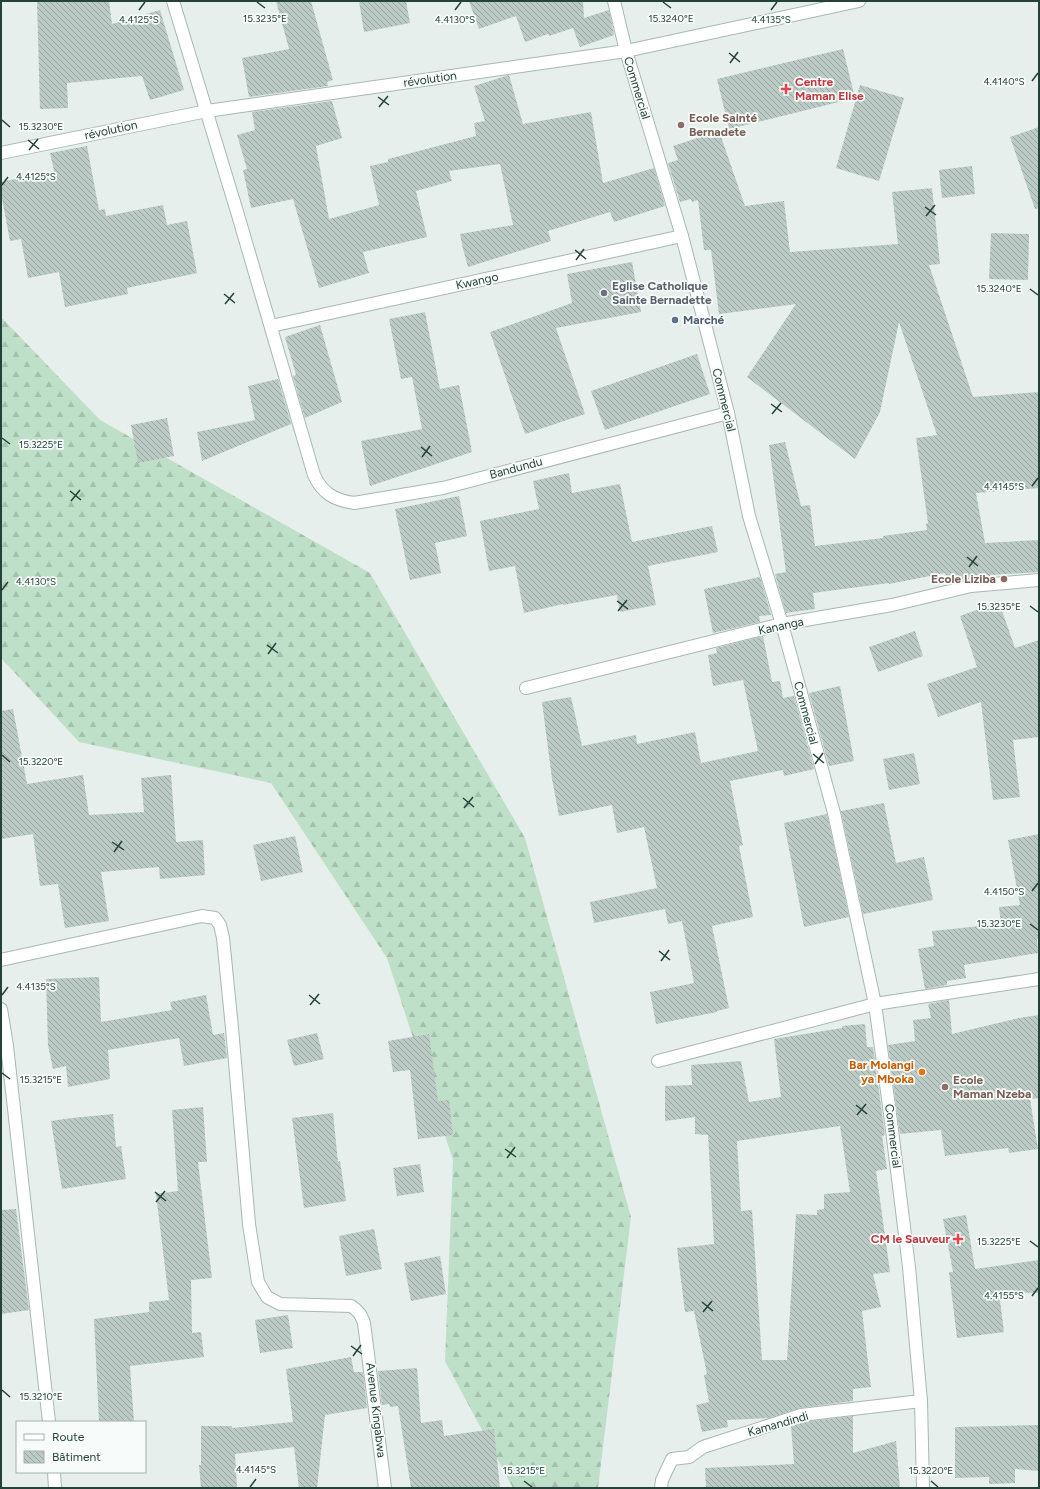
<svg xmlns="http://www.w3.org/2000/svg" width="1040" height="1489" font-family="Figtree,sans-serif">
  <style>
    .forest { fill: url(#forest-firs) }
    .building { fill: url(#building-back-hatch); fill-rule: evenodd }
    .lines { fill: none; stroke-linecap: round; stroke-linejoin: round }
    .street-casing { stroke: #a8b8b2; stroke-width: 14 }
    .street { stroke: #fff; stroke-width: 12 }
    .ticks { fill: none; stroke: #24423a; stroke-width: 1.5 }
    .health-dot { fill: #e0444e; stroke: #f7fbf9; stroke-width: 1.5 }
    .education-dot { fill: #8d6e63; stroke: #f7fbf9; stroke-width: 1.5 }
    .worship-dot { fill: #6b7280; stroke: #f7fbf9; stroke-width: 1.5 }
    .service-dot { fill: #5c6f8a; stroke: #f7fbf9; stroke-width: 1.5 }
    .food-dot { fill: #e8710a; stroke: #f7fbf9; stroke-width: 1.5 }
    .labels { text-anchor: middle; stroke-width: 3.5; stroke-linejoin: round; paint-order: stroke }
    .street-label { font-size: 12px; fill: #24423a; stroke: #f7fbf9 }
    .health-label { font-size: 12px; font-weight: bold; fill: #be3a42; stroke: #f7fbf9; text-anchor: start }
    .education-label { font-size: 12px; font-weight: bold; fill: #785e54; stroke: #f7fbf9; text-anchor: start }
    .worship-label { font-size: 12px; font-weight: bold; fill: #5b616d; stroke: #f7fbf9; text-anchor: start }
    .service-label { font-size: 12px; font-weight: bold; fill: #4e5e75; stroke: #f7fbf9; text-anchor: start }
    .food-label { font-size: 12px; font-weight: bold; fill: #c56008; stroke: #f7fbf9; text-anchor: end }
    .ticks-label { font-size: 10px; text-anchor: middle; fill: #24423a; stroke: #f7fbf9; stroke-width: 3.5; stroke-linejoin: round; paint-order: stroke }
  </style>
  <defs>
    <pattern id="forest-firs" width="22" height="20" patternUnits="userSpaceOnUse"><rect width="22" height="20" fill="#bfe0c8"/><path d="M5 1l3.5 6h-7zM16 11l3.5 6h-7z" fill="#a4c1ad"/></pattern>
    <pattern id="building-back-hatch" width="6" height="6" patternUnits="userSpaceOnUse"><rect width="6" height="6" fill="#bbcac4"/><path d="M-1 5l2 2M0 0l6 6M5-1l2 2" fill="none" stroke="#98a6a0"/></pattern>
  </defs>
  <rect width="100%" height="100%" fill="#e6efeb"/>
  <polygon class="forest" points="1,317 100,420 370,573 525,838 631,1217 598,1488 513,1488 445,1361 453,1160 387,958 271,783 79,742 1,658"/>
  <g class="building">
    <polygon points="37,1 109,1 112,24 160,10 184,90 150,100 142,76 67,83 68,108 40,109"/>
    <polygon points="276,1 311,1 333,80 327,82 328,86 249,97 242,58 289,49"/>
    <polygon points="359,1 406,1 410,23 364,32"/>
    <polygon points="469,1 583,1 584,18 609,10 614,35 580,47 573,28 549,36 548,34 525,42 516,16 479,29"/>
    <polygon points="843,49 855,98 729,129 717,79"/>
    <polygon points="509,75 523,124 591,112 603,183 654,168 665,206 614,222 610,212 548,231 551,241 468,267 463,249 460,234 513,225 500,164 449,171 452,181 416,191 427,237 363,252 369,273 319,288 293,199 251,208 243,170 247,169 237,135 255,130 252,112 332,101 342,138 316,146 329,219 379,205 370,166 388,162 388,159 476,136 474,123 485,121 474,86"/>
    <polygon points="860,85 904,98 879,181 836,168"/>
    <polygon points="1039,127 1039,208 1035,209 1010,137"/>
    <polygon points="719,131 745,206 784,201 790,252 898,244 892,192 932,188 940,264 929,265 973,397 1039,392 1039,488 976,493 985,543 1039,540 1039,572 990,575 991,577 970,579 949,584 945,573 889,584 889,583 813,593 815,609 786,613 775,574 786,572 769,445 785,442 801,506 810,505 815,546 883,538 883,536 927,530 926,524 928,523 916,438 937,435 899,322 880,412 855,459 747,377 796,304 719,314 711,250 704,250 698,200 692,202 691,199 680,202 668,163 678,160 673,146"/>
    <polygon points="87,146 99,210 105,209 106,216 163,205 167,225 187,221 197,273 127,288 128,294 65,307 59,272 28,278 21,239 10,241 1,193 1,182 54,171 50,153"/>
    <polygon points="972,166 975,194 942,198 939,170"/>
    <polygon points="991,233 1029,234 1028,280 989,279"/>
    <polygon points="632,262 641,312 556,328 585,414 525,434 490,332 572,303 567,274"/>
    <polygon points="425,312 440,389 459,385 472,452 370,486 361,441 422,429 412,377 401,379 389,319"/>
    <polygon points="320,325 342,402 305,418 293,376 296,375 285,337"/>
    <polygon points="697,354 710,394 605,430 591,391"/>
    <polygon points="278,379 291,424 202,461 197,432 255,420 248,386"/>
    <polygon points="167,418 174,456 138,463 131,425"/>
    <polygon points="569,473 572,493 620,484 632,542 712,526 718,552 648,566 656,605 620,612 617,595 563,605 563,604 524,613 515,566 489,571 480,521 539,509 533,481"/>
    <polygon points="459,496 467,536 435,543 441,573 410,580 395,509"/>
    <polygon points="760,577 771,615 759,616 760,622 713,633 704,589"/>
    <polygon points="999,602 1015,648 1039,640 1039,737 1013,740 1020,797 993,800 981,702 938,717 927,684 977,667 960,616"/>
    <polygon points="915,631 923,656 878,672 869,647"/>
    <polygon points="763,636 772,682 780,681 783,698 794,696 814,769 784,776 783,770 730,781 743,845 739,846 753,917 712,926 729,1008 717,1011 717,1012 656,1024 650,992 694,983 682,921 668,924 665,909 594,923 590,902 657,888 644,827 617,833 612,805 559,816 552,779 542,702 571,697 582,746 636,735 637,744 695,732 701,763 758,751 743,680 713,686 708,655 717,653 716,648"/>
    <polygon points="840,686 854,761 829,766 809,693"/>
    <polygon points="13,709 27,784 83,775 89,815 144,812 141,778 171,775 176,842 203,840 205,875 160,879 159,867 101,872 109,921 65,928 58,884 40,886 33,834 1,839 1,711"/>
    <polygon points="914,753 920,784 889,790 883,759"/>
    <polygon points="884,803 896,863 924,857 933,900 863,914 841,811"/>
    <polygon points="827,814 849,917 804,927 784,823"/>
    <polygon points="1039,834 1039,939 1037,939 1038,953 964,965 966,978 947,981 947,985 925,989 918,949 934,946 932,931 1001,924 999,907 1020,905 1008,840"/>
    <polygon points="295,836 303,872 261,881 253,845"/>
    <polygon points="99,977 101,1022 172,1010 170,1002 206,995 213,1035 224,1033 227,1058 184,1066 179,1038 108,1050 110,1079 68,1087 66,1066 53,1069 48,1045 46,979"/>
    <polygon points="949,1000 952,1034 1019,1018 1039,1015 1039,1098 1030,1099 1038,1149 1009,1153 1008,1148 945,1156 941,1130 900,1134 888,1045 915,1041 913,1020 931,1018 928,1004"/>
    <path d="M 865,1024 L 867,1047 L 873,1047 L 885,1135 L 882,1136 L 887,1169 L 876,1171 L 890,1272 L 873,1274 L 881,1307 L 862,1311 L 871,1387 L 853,1389 L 853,1401 L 800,1408 L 769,1418 L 727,1420 L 728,1427 L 702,1432 L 696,1405 L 709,1402 L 704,1375 L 707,1374 L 694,1311 L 685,1312 L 677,1248 L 714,1244 L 708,1135 L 695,1134 L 695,1117 L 665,1121 L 665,1086 L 692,1085 L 691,1065 L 741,1061 L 749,1102 L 781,1097 L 774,1039 L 842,1028 L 842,1026 ZM 840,1126 L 850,1192 L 824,1194 L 824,1209 L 817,1210 L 817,1215 L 796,1214 L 787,1360 L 762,1360 L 752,1210 L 741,1211 L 737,1141 Z"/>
    <polygon points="317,1033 324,1059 294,1066 287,1040"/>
    <polygon points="429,1034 438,1101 449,1100 453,1135 418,1139 410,1070 393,1072 388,1041"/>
    <polygon points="203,1107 207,1162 198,1162 212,1278 191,1280 192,1333 201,1332 204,1357 130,1366 134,1422 99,1422 94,1319 149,1312 149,1302 169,1300 156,1194 178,1191 172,1110"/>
    <polygon points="333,1113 338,1162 340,1161 346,1201 304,1208 292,1118"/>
    <polygon points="113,1114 116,1147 121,1146 126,1179 62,1189 51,1121 72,1118"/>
    <polygon points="420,1164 424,1192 397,1196 393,1168"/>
    <polygon points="16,1209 29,1310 1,1314 1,1210"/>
    <polygon points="966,1215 975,1269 1039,1260 1039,1293 999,1292 1004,1332 957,1338 949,1272 953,1272 943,1219"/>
    <polygon points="374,1229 382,1269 346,1276 339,1236"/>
    <polygon points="440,1256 446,1294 411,1301 404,1263"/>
    <polygon points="288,1315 293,1348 260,1353 255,1320"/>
    <polygon points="351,1357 354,1372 363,1372 367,1408 325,1415 317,1488 299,1488 294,1447 235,1454 237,1488 201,1488 199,1465 201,1465 201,1426 232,1426 232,1428 293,1422 286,1369"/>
    <polygon points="417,1368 421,1423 442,1420 444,1436 494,1429 500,1488 411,1488 398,1406 390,1407 389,1404 382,1405 378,1371"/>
    <polygon points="853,1416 853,1453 896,1441 900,1488 706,1488 705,1468 794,1464 791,1426 803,1422"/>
    <polygon points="1039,1425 1039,1471 1015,1469 1015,1483 989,1484 989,1477 955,1478 955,1427"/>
  </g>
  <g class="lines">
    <defs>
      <g id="street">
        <path d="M 173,1 L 238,215 L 314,475 C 322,493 334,500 354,503 L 443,488 L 728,413"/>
        <polyline points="614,1 626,51 682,236 728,413 749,516 782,624 834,813 875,1004 889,1106 909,1267 921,1401 923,1488"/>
        <polyline points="1,153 207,111 626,51 859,1"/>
        <polyline points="271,326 682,236"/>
        <polyline points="526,688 782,624 892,605 971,586 1039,580"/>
        <path d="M 1,960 L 202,916 L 215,918 L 220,925 L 223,938 L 232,1028 L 249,1224 L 258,1282 L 267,1297 L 280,1304 L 351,1306 C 359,1311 361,1315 364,1323 L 385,1488"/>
        <polyline points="1,1009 7,1046 49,1422"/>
        <polyline points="658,1061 875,1004 1039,979"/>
        <polyline points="54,1472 55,1488"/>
        <polyline points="661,1488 662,1480 672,1459 689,1457 703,1447 801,1415 921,1401"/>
      </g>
    </defs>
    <use href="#street" class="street-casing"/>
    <use href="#street" class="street"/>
  </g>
  <path class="ticks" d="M 257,2 L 265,8M 663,2 L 671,8M 139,10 L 145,2M 455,10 L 461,2M 771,10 L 777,2M 729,53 L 740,62M 730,63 L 738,52M 1032,81 L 1038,73M 378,97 L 389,105M 379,107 L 388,96M 2,120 L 10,127M 28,140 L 39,149M 29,150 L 38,139M 2,185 L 8,177M 925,207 L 936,215M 926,216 L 935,205M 575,250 L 586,259M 576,260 L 584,249M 1030,289 L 1038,295M 224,294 L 235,303M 225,304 L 234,293M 771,404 L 782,412M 772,414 L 781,403M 2,438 L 10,444M 421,447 L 432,456M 422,457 L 430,446M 1032,486 L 1038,478M 70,491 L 81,500M 71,501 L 80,490M 967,557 L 978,566M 969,567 L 977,556M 2,590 L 8,582M 617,601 L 628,609M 1030,606 L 1038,612M 618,611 L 627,600M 267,645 L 278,653M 268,654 L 276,643M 813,754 L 824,763M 2,755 L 10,762M 815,764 L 823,753M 463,798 L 474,807M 464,808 L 473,797M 112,842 L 124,850M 114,852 L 122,841M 1032,891 L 1038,883M 1030,924 L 1038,930M 659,951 L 670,960M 661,961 L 669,950M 2,995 L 8,987M 309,995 L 320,1004M 310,1005 L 319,994M 2,1073 L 10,1079M 856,1105 L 867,1114M 857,1115 L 866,1104M 505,1149 L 516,1157M 507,1158 L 515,1147M 155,1192 L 166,1201M 156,1202 L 165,1191M 1030,1241 L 1038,1247M 1032,1296 L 1038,1288M 702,1302 L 713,1311M 703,1312 L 712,1301M 351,1346 L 362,1354M 353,1356 L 361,1345M 2,1390 L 10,1397M 524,1481 L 532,1487M 931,1481 L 938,1487M 250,1487 L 256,1479"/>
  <g class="health-dot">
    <path d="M784 83h4v4h4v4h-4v4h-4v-4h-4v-4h4z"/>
    <path d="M956 1233h4v4h4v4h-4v4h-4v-4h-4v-4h4z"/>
  </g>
  <g class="education-dot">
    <circle cx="681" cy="125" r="4"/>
    <circle cx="1004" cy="579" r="4"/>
    <circle cx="945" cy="1087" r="4"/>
  </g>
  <circle class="worship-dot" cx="604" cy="293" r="4"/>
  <circle class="service-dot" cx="675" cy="320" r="4"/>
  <circle class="food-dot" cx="922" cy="1072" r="4"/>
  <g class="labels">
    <g class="street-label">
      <text transform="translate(430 79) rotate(-8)" y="4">révolution</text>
      <text transform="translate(637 88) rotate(73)" y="4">Commercial</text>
      <text transform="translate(111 130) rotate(-12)" y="4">révolution</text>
      <text transform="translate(477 281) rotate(-12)" y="4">Kwango</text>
      <text transform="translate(724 400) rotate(76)" y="4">Commercial</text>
      <text transform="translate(516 468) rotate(-15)" y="4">Bandundu</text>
      <text transform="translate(781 626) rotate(-12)" y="4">Kananga</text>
      <text transform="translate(806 713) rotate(75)" y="4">Commercial</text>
      <text transform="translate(893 1136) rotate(83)" y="4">Commercial</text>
      <text transform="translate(376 1410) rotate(83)" y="4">Avenue Kingabwa</text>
      <text transform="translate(778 1424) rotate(-16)" y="4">Kamandindi</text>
    </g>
    <g class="health-label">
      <text x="795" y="86">Centre<tspan x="795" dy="14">Maman Elise</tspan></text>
      <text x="950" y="1243" text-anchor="end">CM le Sauveur</text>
    </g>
    <g class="education-label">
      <text x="689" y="122">Ecole Sainté<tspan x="689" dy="14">Bernadete</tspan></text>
      <text x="996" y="583" text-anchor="end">Ecole Liziba</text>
      <text x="953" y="1084">Ecole<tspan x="953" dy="14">Maman Nzeba</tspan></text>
    </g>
    <g class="worship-label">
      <text x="612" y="290">Eglise Catholique<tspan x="612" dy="14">Sainte Bernadette</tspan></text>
    </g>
    <g class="service-label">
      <text x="683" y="324">Marché</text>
    </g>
    <g class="food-label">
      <text x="914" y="1069">Bar Molangi<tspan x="914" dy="14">ya Mboka</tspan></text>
    </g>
  </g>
  <g class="ticks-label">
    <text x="265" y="22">15.3235°E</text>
    <text x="671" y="22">15.3240°E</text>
    <text x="139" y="23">4.4125°S</text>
    <text x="455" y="23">4.4130°S</text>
    <text x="771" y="23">4.4135°S</text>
    <text x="1004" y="85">4.4140°S</text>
    <text x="41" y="130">15.3230°E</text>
    <text x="36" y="180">4.4125°S</text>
    <text x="999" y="292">15.3240°E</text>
    <text x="41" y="448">15.3225°E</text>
    <text x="1004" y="490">4.4145°S</text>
    <text x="36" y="585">4.4130°S</text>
    <text x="999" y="610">15.3235°E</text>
    <text x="41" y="765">15.3220°E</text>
    <text x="1004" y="895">4.4150°S</text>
    <text x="999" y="927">15.3230°E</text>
    <text x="36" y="990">4.4135°S</text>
    <text x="41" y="1083">15.3215°E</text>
    <text x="999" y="1245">15.3225°E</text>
    <text x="1004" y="1299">4.4155°S</text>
    <text x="41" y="1400">15.3210°E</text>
    <text x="256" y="1473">4.4145°S</text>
    <text x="524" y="1474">15.3215°E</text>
    <text x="931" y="1474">15.3220°E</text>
  </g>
  <rect width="1040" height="1489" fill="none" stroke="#24423a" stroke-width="4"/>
  <rect x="16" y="1421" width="130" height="52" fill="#f7fbf9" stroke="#a3b1ad"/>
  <rect x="24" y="1434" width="20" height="6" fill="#ffffff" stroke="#a3b1ad"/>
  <text x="52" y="1441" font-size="12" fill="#24423a">Route</text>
  <rect x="24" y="1451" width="20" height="12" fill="url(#building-back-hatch)" stroke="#a3b1ad"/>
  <text x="52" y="1461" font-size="12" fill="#24423a">Bâtiment</text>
</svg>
